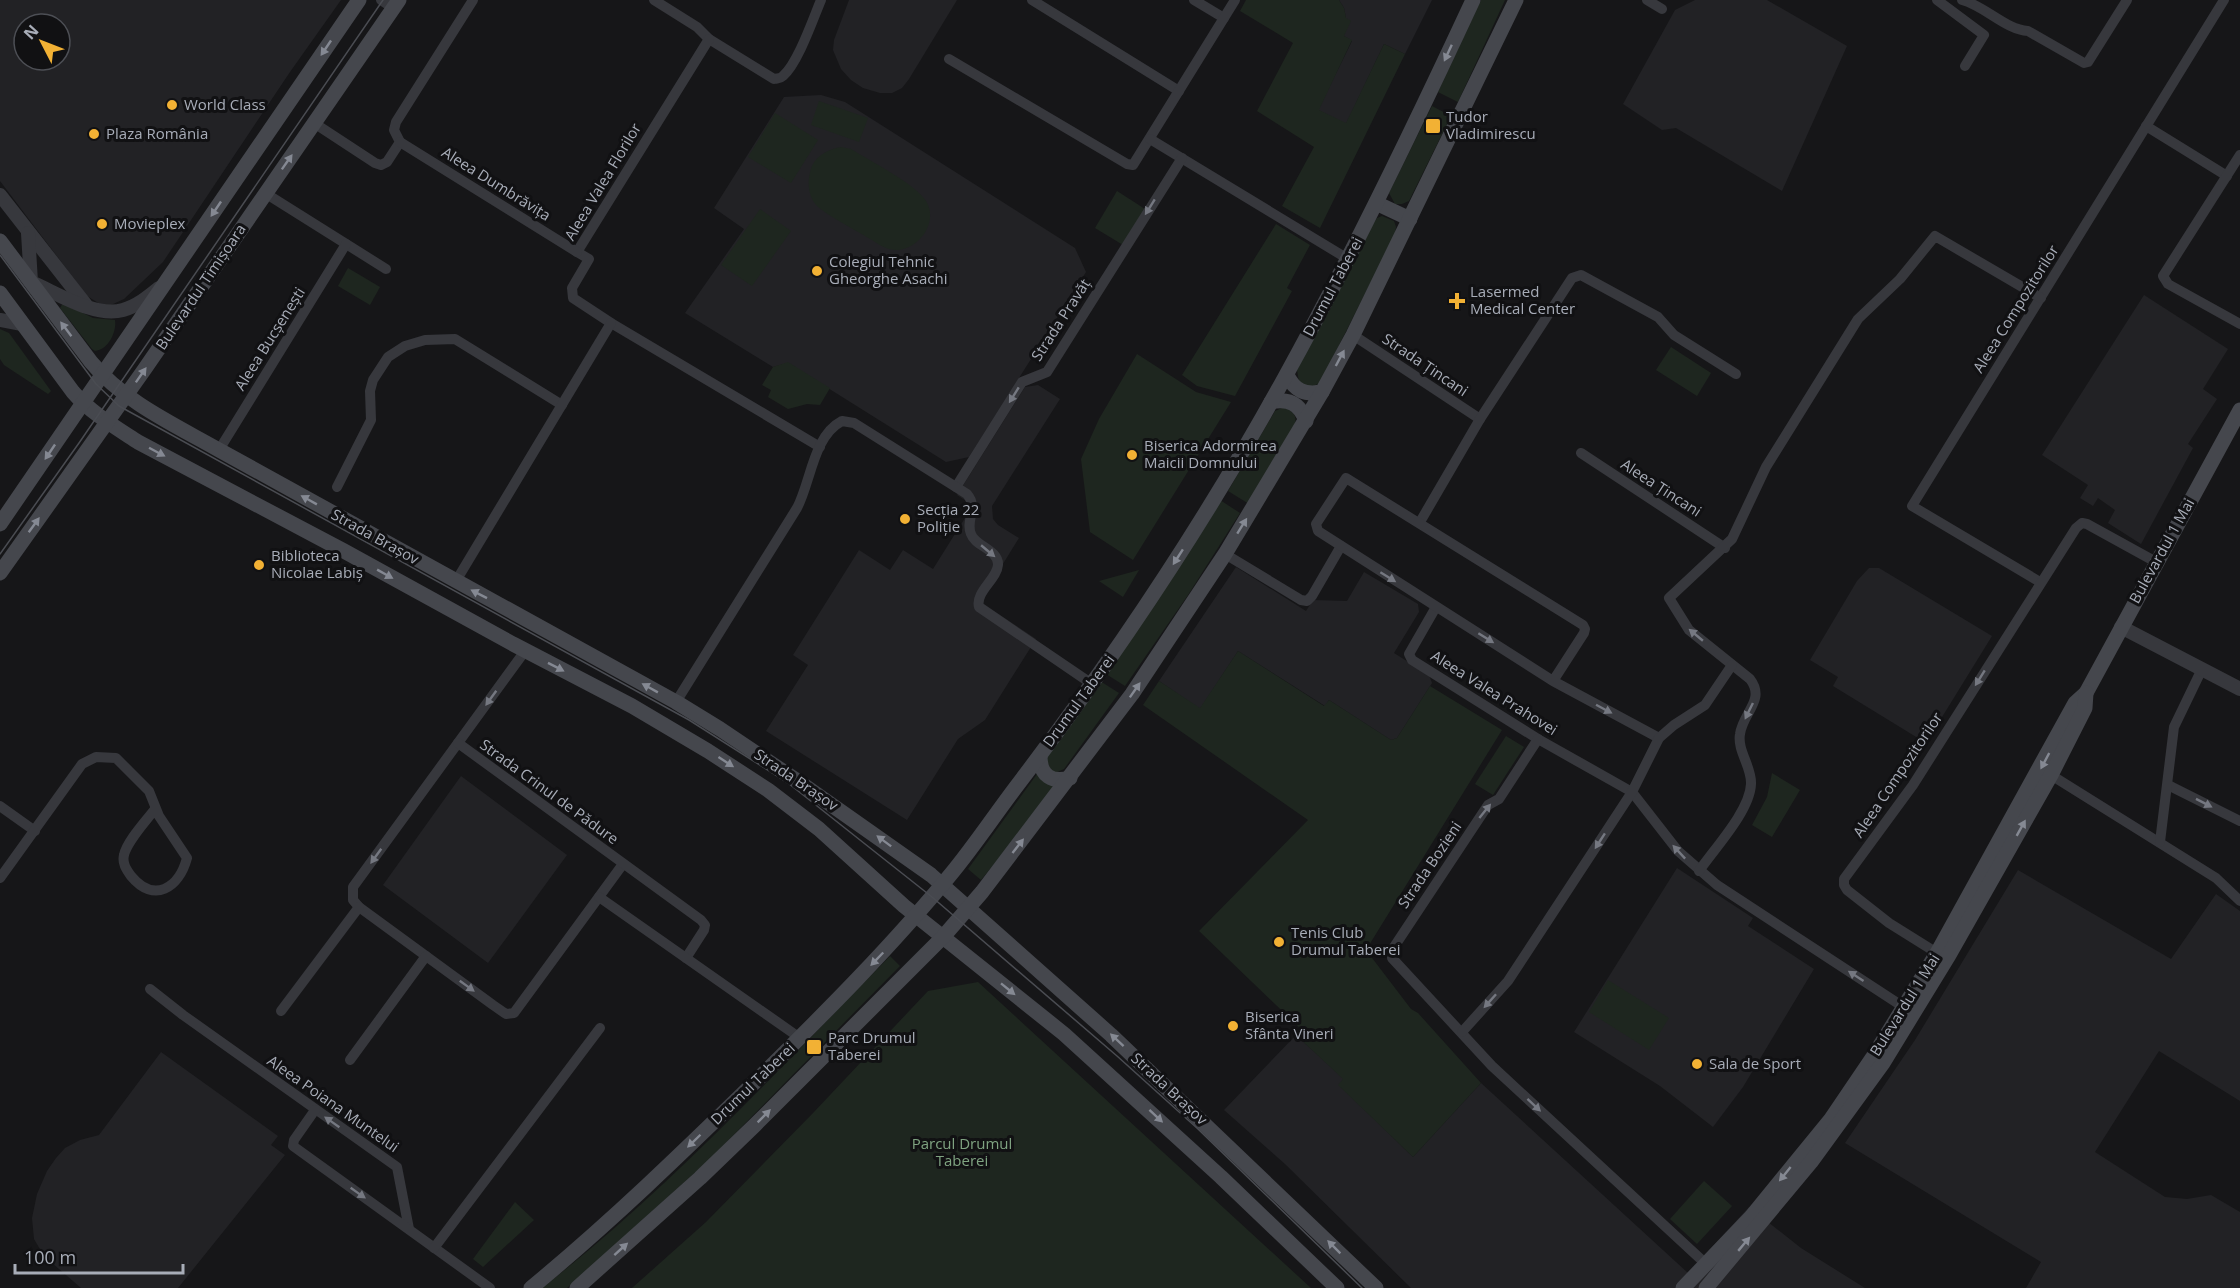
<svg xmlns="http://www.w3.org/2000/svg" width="2240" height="1288" font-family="'Open Sans',sans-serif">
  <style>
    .built { fill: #222225; fill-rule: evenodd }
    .green { fill: #1e261f }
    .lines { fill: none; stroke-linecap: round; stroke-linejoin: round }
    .minor { stroke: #37383d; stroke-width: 10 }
    .tertiary { stroke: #37383d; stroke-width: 14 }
    .secondary { stroke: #45474d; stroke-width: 15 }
    .tram { stroke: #4a4c52; stroke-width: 1.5 }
    .oneway { fill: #858993 }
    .oneway2 { fill: #757881 }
    .poi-dot { fill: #f2b134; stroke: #111113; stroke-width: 2 }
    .labels { text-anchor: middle; stroke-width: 6; stroke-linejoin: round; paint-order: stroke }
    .poi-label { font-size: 15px; fill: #a8adb8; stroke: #111113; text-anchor: start }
    .street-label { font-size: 15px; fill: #a8adb8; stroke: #111113 }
    .park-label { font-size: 15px; fill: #7fa381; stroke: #111113 }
  </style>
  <rect width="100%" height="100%" fill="#161618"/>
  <g class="built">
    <path d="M 0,0 L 341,0 L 290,72 L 163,262 L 124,299 L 111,305 L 100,304 L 87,296 L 0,181 ZM 24,24 L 60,24 L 60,60 L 24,60 Z"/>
    <polygon points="849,0 957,0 909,79 902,88 892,93 880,93 863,88 851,80 841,69 833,50 834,40"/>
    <polygon points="1339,0 1432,0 1405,54 1384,44 1346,124 1318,110 1352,41 1344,36 1346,18 1344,8"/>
    <polygon points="1695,0 1767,0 1847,46 1782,191 1676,128 1662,130 1623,104 1675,10"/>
    <polygon points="821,95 845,102 1075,248 1086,272 969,457 946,462 788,363 773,367 685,313 744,229 714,208 784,97"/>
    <polygon points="2144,295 2228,349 2203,389 2217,399 2188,444 2193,448 2141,544 2108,523 2115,510 2098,498 2093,506 2080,498 2088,485 2042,455"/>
    <polygon points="1038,385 1060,399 992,506 993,519 998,525 1019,538 982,598 981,602 1036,639 985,720 958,739 907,820 766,731 808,665 793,655 859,550 890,570 903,550 933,569 970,510 968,502 957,495 1025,387"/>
    <polygon points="1236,567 1306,611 1313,600 1347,601 1364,572 1418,604 1419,612 1394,653 1429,675 1432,683 1397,738 1391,740 1329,700 1325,706 1238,651 1200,709 1159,681"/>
    <polygon points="1869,568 1879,568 1992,636 1926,743 1833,686 1838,677 1810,660 1857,581"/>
    <polygon points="461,776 567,855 488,963 383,885"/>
    <polygon points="1677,868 1753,918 1748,926 1814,969 1743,1087 1713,1127 1660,1086 1574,1032"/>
    <polygon points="2018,870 2171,959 2216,894 2240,911 2240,1101 2159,1051 2095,1152 2165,1197 2187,1199 2211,1195 2240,1212 2240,1288 2026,1288 2041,1262 1845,1143 1915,1040"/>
    <polygon points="1296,1035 1344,1079 1339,1085 1413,1157 1481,1083 1688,1273 1749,1207 1801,1248 1865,1288 1411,1288 1285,1164 1224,1110"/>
    <polygon points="161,1052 278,1136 271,1145 285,1155 178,1288 81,1288 44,1256 34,1239 32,1218 37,1194 47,1171 56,1158 65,1148 80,1140 99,1135"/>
  </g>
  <g class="green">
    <polygon points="1246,0 1339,0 1344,8 1346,18 1351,21 1344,36 1352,40 1319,110 1346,123 1384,44 1405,54 1320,228 1282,206 1314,147 1257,111 1293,43 1240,11"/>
    <polygon points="1481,0 1505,0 1458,102 1438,92"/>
    <polygon points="819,101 868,118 859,142 811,125"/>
    <polygon points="1432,106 1451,116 1409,201 1402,204 1395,204 1389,193"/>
    <polygon points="775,113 818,140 791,183 748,157"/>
    <path d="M 841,147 L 851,149 C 870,161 916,184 926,201 C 939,222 919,250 896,250 C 888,250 881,246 875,242 C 863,234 824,214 816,205 C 807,194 807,179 812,166 C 817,155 829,149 841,147 Z"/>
    <polygon points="1117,191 1145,209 1123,245 1095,228"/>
    <polygon points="760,209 791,231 752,286 721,265"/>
    <polygon points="1382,216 1394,221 1396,227 1395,234 1320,383 1311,387 1299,382 1297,370 1373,224 1377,218"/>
    <polygon points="1276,224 1310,245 1287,288 1292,291 1235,396 1197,386 1182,375"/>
    <polygon points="348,268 380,287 370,305 338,286"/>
    <path d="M 63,303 L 93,318 L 115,320 C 117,332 108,350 95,351 L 92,349 L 60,308 Z"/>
    <polygon points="0,329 9,333 51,391 48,394 4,365 0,359"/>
    <polygon points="1671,347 1711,373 1697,396 1656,370"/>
    <polygon points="1137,354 1196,392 1231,402 1133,560 1090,532 1081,459 1099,419"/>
    <polygon points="788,362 830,388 820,405 807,404 788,409 768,397 771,390 762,385 773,367"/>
    <path d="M 1284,407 C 1293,412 1297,414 1295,425 L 1249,504 L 1228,491 L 1275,411 Z"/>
    <polygon points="1220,500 1240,513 1188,595 1125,686 1106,674"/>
    <polygon points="1139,570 1123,597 1099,581"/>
    <polygon points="1238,651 1324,706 1329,700 1391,740 1397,738 1430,686 1502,730 1366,950 1411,1009 1418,1013 1481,1083 1413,1157 1338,1085 1343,1079 1296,1035 1301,1029 1199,931 1308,820 1143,705 1159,681 1200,708"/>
    <polygon points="1100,681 1119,693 1064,769 1053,774 1045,758"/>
    <polygon points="1506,736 1524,747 1493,795 1475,784"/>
    <polygon points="1772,773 1800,790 1772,837 1752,825 1767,797"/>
    <polygon points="1037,774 1057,787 981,880 968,869"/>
    <path d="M 890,956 L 900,966 L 708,1161 L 567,1288 L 542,1288 C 668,1190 778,1070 890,956 Z"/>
    <polygon points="1608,980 1669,1018 1649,1050 1589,1012"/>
    <polygon points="978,982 1311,1288 632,1288 706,1222 814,1112 928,991"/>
    <polygon points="1704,1181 1732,1206 1697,1244 1670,1219"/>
    <polygon points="515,1202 534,1220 483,1267 473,1259"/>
  </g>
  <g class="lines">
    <g class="minor">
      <polyline points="381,0 393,8"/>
      <path d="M 654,0 L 697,27 L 709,39 L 774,79 C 778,78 780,79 783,76 C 798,63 813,19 821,0"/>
      <polyline points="1032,0 1179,91"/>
      <polyline points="1194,0 1224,18"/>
      <polyline points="1647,0 1662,9"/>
      <polyline points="1937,0 1984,35 1965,66"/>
      <path d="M 1962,0 C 1985,6 2006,30 2028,31 L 2084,63 L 2088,62 L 2127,0"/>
      <polyline points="709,39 577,252 589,259 572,288 573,298 611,323 820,447"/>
      <polyline points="949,59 1127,164 1133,165 1235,0"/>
      <polyline points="314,123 375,163 381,165 387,162 400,142 394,130 396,122 473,0"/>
      <polyline points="2146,126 2227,176"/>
      <polyline points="1150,139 1348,259"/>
      <polyline points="400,142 577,252"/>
      <polyline points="2240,155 2163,276 2168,284 2240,324"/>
      <polyline points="265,193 386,269"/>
      <polyline points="1353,335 1480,419"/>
      <polyline points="219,450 346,244"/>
      <polyline points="1581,453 1725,548"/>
      <polyline points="337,487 371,420 370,391 373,380 388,357 405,346 425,340 455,339 562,405"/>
      <polyline points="956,487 1022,382 1047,372 1182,158"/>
      <polyline points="1420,522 1480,419 1572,278 1581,275 1658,317 1674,335 1736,374"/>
      <polyline points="1225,554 1301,600 1307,601 1312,596 1341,546"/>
      <polyline points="456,581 611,323"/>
      <polyline points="2040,582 1912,506 2224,0"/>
      <polyline points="1436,607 1409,654 1412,660 1538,739 1632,792 1678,851 1717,885 1905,1008"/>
      <polyline points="525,651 353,887 353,900 359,907 493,1005 506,1014 514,1013 623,864"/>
      <polyline points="1553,681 1584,633 1585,629 1583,625 1346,478 1316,524 1318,531 1553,681 1659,738"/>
      <path d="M 676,702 L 797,508 C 811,482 813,436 842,421 L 854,423 L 967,494 C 979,508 965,520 971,534 C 975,546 999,550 998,565 C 997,579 975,592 979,607 L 1092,684"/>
      <polyline points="1538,739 1499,799 1488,805 1392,950 1392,958 1492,1066 1706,1264"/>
      <polyline points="458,743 701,920 705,925 704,930 686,958"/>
      <polyline points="2051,775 2216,878 2240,901"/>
      <polyline points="2168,785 2240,821"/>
      <polyline points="0,806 35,831"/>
      <polyline points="2160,842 2174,727 2202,669"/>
      <path d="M 1699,871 C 1714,849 1750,811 1751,784 C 1752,767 1737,751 1740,734 C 1743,712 1766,700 1750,679 L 1689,630 L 1669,598 L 1732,539 L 1766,467 L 1858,319 L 1900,279 L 1935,236 L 2041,298"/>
      <path d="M 0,878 L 82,764 L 96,757 L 116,758 L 149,791 L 159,816 L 187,858 C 179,888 154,904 131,876 C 126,869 122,863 124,855 C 127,841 146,821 155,809"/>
      <polyline points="599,897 800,1038"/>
      <polyline points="1937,953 1889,923 1847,890 1844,885 1844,879 1913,785 2076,528 2082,523 2087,524 2156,562"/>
      <polyline points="150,989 183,1015 397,1167 409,1229"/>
      <polyline points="281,1011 359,907"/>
      <polyline points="1462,1032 1508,981 1632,792 1659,738 1674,725 1705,705 1732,665"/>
      <polyline points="350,1060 426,956"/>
      <polyline points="315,1110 294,1140 293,1146 490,1288"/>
      <polyline points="434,1248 600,1028"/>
    </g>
    <g class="tertiary">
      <polyline points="0,195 86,305"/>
      <path d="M 28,233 L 31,282 C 57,293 95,318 123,310 C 137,306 148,297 159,288"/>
      <polyline points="0,320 22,324"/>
      <polyline points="2121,627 2240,689"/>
    </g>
    <g class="secondary">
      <polyline points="1376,203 1410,219"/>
      <path d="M 0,241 L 91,362 C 124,402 175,425 219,450 L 676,702 L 720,729 L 799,782 L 931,875 L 1111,1035 L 1376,1288"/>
      <path d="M 0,293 L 73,392 C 91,413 115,427 138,442 L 344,551 L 513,644 L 632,706 L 708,751 L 768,790 L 819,829 L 904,906 L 1064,1034 L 1221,1177 L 1337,1288"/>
      <path d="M 1287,375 C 1295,391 1304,395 1322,392"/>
      <path d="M 1271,402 C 1289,398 1300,404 1306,421"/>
      <polyline points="0,524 359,0"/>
      <polyline points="0,573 144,370 399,0"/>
      <path d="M 1040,756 C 1040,776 1052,783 1070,778"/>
      <path d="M 531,1288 C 610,1223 684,1151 757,1080 C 825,1013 891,947 951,874 C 975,845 996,813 1019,783 C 1117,654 1207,519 1285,377 C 1353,254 1414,127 1473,0"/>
      <polyline points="577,1288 700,1178 755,1125 943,937 982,892 1132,694 1225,554 1322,392 1353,335 1516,0"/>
      <polyline points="1683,1288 1751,1217 1831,1119 1873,1057 1937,953 2075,703 2086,693 2240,410"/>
      <polyline points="1706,1288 1811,1162 1883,1063 1949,955 2051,775 2085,708 2086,693"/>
    </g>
    <g class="tram">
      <polyline points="0,255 96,384 119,406 689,720 788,783 932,897 1117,1056 1198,1129 1362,1288"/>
      <polyline points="0,554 79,443 383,0"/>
    </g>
  </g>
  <defs><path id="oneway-solid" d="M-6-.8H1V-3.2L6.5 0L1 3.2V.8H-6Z" transform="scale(1.5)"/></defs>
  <g class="oneway">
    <use href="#oneway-solid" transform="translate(326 48) rotate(124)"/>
    <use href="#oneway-solid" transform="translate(1448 53) rotate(115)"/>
    <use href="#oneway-solid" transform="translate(287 162) rotate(-55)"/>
    <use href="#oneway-solid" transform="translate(216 209) rotate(124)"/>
    <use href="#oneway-solid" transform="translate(66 329) rotate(-127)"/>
    <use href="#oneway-solid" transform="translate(1340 358) rotate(-62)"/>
    <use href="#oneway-solid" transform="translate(141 375) rotate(-55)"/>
    <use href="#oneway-solid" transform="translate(50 452) rotate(124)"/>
    <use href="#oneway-solid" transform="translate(157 452) rotate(28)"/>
    <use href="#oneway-solid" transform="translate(309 500) rotate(-151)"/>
    <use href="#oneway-solid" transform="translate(34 525) rotate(-54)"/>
    <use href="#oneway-solid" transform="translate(1242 526) rotate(-58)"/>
    <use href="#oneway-solid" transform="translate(1178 557) rotate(123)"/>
    <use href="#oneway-solid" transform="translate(385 574) rotate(29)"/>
    <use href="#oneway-solid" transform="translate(479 594) rotate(-153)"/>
    <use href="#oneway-solid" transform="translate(556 667) rotate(27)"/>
    <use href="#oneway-solid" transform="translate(650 688) rotate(-151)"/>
    <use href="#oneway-solid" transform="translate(1135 690) rotate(-55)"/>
    <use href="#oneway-solid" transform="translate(2045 761) rotate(118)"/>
    <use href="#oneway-solid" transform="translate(726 762) rotate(33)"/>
    <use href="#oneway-solid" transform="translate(2021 828) rotate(-61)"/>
    <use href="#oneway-solid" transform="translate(884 841) rotate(-143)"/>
    <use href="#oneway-solid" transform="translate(1018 846) rotate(-52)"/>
    <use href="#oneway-solid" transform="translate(877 959) rotate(134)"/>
    <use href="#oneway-solid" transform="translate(1008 989) rotate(39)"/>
    <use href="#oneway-solid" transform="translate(1117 1040) rotate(-137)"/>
    <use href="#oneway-solid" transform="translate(764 1116) rotate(-45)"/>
    <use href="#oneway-solid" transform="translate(1156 1116) rotate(43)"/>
    <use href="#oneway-solid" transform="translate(694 1141) rotate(136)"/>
    <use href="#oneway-solid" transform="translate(1785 1174) rotate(129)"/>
    <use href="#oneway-solid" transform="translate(1744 1244) rotate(-50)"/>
    <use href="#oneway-solid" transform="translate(1334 1247) rotate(-135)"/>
    <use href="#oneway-solid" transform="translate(621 1249) rotate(-42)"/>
  </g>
  <g class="oneway2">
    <use href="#oneway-solid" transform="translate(1150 207) rotate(122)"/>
    <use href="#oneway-solid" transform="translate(1014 395) rotate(122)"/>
    <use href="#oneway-solid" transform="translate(988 551) rotate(40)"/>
    <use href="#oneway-solid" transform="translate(1388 577) rotate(32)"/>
    <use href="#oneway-solid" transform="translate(1696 635) rotate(-140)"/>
    <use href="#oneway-solid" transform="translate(1486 638) rotate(32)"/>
    <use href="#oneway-solid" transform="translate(1980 678) rotate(122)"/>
    <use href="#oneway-solid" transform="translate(491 698) rotate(126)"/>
    <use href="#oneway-solid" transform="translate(1604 709) rotate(28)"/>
    <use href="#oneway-solid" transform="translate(1749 711) rotate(116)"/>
    <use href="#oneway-solid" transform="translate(2204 803) rotate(27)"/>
    <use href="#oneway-solid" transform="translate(1485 811) rotate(-51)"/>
    <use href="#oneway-solid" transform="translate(1600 841) rotate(123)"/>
    <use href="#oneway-solid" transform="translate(1679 852) rotate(-133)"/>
    <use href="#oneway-solid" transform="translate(376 856) rotate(126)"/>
    <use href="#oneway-solid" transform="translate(1856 976) rotate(-147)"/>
    <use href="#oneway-solid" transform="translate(467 986) rotate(36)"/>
    <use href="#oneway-solid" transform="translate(1490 1001) rotate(132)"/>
    <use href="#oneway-solid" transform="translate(1534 1105) rotate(43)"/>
    <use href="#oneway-solid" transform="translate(332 1122) rotate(-145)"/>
    <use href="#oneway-solid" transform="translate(358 1193) rotate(35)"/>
  </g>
  <g class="poi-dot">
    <circle cx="172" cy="105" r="6"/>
    <rect x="1425" y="118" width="16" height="16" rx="3"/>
    <circle cx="94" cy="134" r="6"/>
    <circle cx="102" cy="224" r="6"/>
    <circle cx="817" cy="271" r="6"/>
    <path d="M1454 292h6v6h6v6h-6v6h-6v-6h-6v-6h6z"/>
    <circle cx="1132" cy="455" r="6"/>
    <circle cx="905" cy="519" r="6"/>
    <circle cx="259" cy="565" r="6"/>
    <circle cx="1279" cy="942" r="6"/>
    <circle cx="1233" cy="1026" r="6"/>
    <rect x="806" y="1039" width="16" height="16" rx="3"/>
    <circle cx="1697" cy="1064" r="6"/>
  </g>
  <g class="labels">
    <g class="poi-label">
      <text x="184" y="110">World Class</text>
      <text x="1446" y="122">Tudor<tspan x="1446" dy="17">Vladimirescu</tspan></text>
      <text x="106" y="139">Plaza România</text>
      <text x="114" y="229">Movieplex</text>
      <text x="829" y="267">Colegiul Tehnic<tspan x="829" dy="17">Gheorghe Asachi</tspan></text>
      <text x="1470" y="297">Lasermed<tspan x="1470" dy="17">Medical Center</tspan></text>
      <text x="1144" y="451">Biserica Adormirea<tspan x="1144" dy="17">Maicii Domnului</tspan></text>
      <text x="917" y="515">Secția 22<tspan x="917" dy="17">Poliție</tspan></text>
      <text x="271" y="561">Biblioteca<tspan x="271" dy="17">Nicolae Labiș</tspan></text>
      <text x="1291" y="938">Tenis Club<tspan x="1291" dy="17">Drumul Taberei</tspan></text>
      <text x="1245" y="1022">Biserica<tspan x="1245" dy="17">Sfânta Vineri</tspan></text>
      <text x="828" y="1043">Parc Drumul<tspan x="828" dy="17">Taberei</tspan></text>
      <text x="1709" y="1069">Sala de Sport</text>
    </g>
    <g class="street-label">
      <text transform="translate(603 182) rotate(-59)" y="5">Aleea Valea Florilor</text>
      <text transform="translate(496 184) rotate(32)" y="5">Aleea Dumbrăvița</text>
      <text transform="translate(201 287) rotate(-56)" y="5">Bulevardul Timișoara</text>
      <text transform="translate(1333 287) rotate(-62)" y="5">Drumul Taberei</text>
      <text transform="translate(2016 309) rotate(-58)" y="5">Aleea Compozitorilor</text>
      <text transform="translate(1061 320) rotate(-57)" y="5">Strada Pravăț</text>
      <text transform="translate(270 339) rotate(-58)" y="5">Aleea Bucșenești</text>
      <text transform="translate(1425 365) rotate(34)" y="5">Strada Țincani</text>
      <text transform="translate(1661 488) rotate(33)" y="5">Aleea Țincani</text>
      <text transform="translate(375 537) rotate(29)" y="5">Strada Brașov</text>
      <text transform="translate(2162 551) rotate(-61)" y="5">Bulevardul 1 Mai</text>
      <text transform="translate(1494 693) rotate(32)" y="5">Aleea Valea Prahovei</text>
      <text transform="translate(1079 701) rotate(-54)" y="5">Drumul Taberei</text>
      <text transform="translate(1898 775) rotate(-56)" y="5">Aleea Compozitorilor</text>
      <text transform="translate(796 780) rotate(34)" y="5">Strada Brașov</text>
      <text transform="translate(549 792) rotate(36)" y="5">Strada Crinul de Pădure</text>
      <text transform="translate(1430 865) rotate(-56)" y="5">Strada Bozieni</text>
      <text transform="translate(1905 1005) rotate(-58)" y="5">Bulevardul 1 Mai</text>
      <text transform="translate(753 1084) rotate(-44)" y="5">Drumul Taberei</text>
      <text transform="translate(1169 1089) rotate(43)" y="5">Strada Brașov</text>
      <text transform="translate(333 1104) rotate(35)" y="5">Aleea Poiana Muntelui</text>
    </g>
    <g class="park-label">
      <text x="962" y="1149">Parcul Drumul<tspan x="962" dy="17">Taberei</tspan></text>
    </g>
  </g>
  <g transform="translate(42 42) rotate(312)"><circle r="28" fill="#111113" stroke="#4d4f55" stroke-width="1.5"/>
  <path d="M0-4.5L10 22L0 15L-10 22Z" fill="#f2b134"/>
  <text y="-9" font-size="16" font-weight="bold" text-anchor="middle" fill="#a8adb8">N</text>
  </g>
  <path d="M15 1264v9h168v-9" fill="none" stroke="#a8adb8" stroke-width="3"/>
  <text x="24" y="1264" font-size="18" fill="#a8adb8" stroke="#111113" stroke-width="4.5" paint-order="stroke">100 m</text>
</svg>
